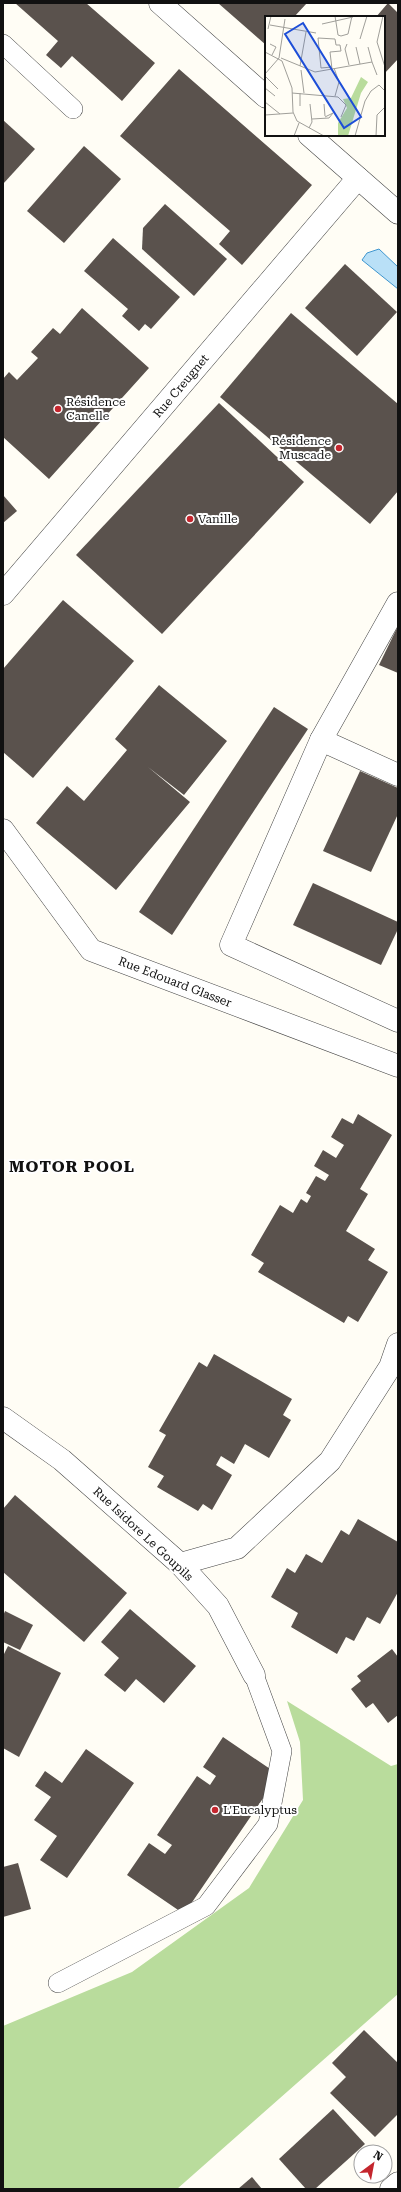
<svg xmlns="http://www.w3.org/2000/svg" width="401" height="2192" font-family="'Roboto Serif',serif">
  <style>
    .forest { fill: #b9dc9c }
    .water { fill: #b9e0f7; stroke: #3f96cf }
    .building { fill: #5a524d }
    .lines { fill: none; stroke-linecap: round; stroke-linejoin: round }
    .service-casing { stroke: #444; stroke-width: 20 }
    .minor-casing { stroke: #444; stroke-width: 23 }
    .service { stroke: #fff; stroke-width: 19 }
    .minor { stroke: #fff; stroke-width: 22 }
    .poi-dot { fill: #c4262e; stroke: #fff; stroke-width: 1.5 }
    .labels { text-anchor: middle; stroke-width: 4; stroke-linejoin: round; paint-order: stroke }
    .street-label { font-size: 12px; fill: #111; stroke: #fff }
    .poi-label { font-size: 12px; fill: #111; stroke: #fff; text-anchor: start }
    .district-label { font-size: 16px; font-weight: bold; letter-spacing: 1px; fill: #111; stroke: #fff }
    .inset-road { fill: none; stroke: #a09f9a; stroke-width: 1 }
    .view { fill: #1d4ed8; fill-opacity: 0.15; stroke: #1d4ed8; stroke-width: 2 }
    .inset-edge { fill: none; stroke: #111; stroke-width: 2 }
  </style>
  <rect width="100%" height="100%" fill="#fffdf5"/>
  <polygon class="forest" points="287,1701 391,1766 398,1764 398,1994 177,2189 3,2189 3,2026 132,1972 249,1888 303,1800 300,1742"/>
  <polygon class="water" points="379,249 398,267 398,289 362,260 367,253"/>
  <g class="building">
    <polygon points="15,3 86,3 155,63 122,101 72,56 61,68 46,55 58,41"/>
    <polygon points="218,3 307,3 294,17 266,17 266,45"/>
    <polygon points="388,3 398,13 398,59 384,74 384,17 376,17"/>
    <polygon points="179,69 312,185 242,265 219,244 230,231 120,136"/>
    <polygon points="3,120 35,149 3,184"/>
    <polygon points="84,146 121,179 64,243 27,211"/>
    <polygon points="165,204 227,259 194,296 142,249 143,228"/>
    <polygon points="113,238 180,297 151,329 145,324 139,331 122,316 128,309 84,271"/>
    <polygon points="345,264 397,312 357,356 305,308"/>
    <polygon points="82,308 149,368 49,479 3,437 3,379 9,372 17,380 38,358 31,352 53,328 60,334"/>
    <polygon points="291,313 398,404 398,491 370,524 220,397"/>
    <polygon points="219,403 304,482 162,634 76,555"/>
    <polygon points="3,495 17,511 3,523"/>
    <polygon points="63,600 134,661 33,778 3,752 3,669"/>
    <polygon points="398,626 398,673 379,665"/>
    <polygon points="159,685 227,741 184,795 148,767 190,802 116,890 36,823 67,786 84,801 127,750 115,739"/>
    <polygon points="274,707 308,729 172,935 139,912"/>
    <polygon points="360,771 398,788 398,814 371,872 323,851"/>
    <polygon points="313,883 398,922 398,929 381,965 293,925"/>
    <polygon points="358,1114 392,1135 360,1189 368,1194 346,1231 375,1249 368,1260 388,1272 358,1322 348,1316 344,1323 258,1272 264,1263 251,1255 280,1205 293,1213 301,1199 307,1203 311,1196 306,1193 316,1176 325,1181 329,1175 314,1166 323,1150 336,1158 344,1145 331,1137 342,1118 353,1124"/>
    <polygon points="214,1354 292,1399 283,1415 291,1420 269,1458 245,1444 234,1464 221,1456 216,1465 232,1475 212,1510 203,1504 198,1511 157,1487 164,1476 148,1467 166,1435 159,1431 199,1362 207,1367"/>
    <polygon points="15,1495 127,1593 84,1642 3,1572 3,1509"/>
    <polygon points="358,1519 398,1542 398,1592 380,1624 367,1617 354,1641 346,1637 337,1654 291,1627 298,1613 271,1597 287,1568 295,1573 306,1554 322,1563 341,1530 349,1535"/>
    <polygon points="130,1609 196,1666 164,1703 136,1679 125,1692 104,1675 119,1658 101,1642"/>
    <polygon points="5,1611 33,1625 20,1650 3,1642 3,1616"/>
    <polygon points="8,1646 61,1673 19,1757 3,1748 3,1656"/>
    <polygon points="392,1649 398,1657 398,1715 388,1723 373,1703 366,1708 351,1689 361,1681 357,1676"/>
    <polygon points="223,1737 279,1775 184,1914 127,1875 149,1843 165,1854 172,1845 157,1835 197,1776 210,1785 216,1776 203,1767"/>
    <polygon points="86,1749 134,1783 67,1878 40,1860 57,1836 34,1820 51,1797 35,1786 45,1771 62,1783"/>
    <polygon points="18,1863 31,1909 3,1917 3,1867"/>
    <polygon points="364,2030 398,2063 398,2114 375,2137 330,2093 346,2077 332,2063"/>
    <polygon points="333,2109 365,2144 315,2189 306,2189 279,2159"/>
    <polygon points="252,2177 262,2189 238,2189"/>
  </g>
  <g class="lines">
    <defs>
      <g id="service">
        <polyline points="3,44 73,109"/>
        <polyline points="58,1983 206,1906 268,1824 282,1751 254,1675"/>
      </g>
      <g id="minor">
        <polyline points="160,3 266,97"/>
        <polyline points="309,135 398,213"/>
        <polyline points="3,594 358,178"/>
        <polyline points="398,603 321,740 231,945 398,1021"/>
        <polyline points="321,740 398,775"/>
        <polyline points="3,830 91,950 398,1066"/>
        <polyline points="3,1418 62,1460 180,1564 218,1606 254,1675"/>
        <polyline points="180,1564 237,1548 330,1461 390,1367 398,1344"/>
        <polyline points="391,2189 398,2183"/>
      </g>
    </defs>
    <use href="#service" class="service-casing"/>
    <use href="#minor" class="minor-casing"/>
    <use href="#service" class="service"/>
    <use href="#minor" class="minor"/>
  </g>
  <g class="poi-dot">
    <circle cx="58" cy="409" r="4"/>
    <circle cx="339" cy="448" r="4"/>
    <circle cx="190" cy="519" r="4"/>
    <circle cx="215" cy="1810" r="4"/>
  </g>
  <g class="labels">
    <g class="street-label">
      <text transform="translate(181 386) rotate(-50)" y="4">Rue Creugnet</text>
      <text transform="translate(175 982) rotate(21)" y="4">Rue Edouard Glasser</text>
      <text transform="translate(143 1534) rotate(43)" y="4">Rue Isidore Le Goupils</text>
    </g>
    <g class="poi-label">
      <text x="66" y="406">Résidence<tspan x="66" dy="14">Canelle</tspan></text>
      <text x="331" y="445" text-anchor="end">Résidence<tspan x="331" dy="14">Muscade</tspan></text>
      <text x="198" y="523">Vanille</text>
      <text x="223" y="1814">L'Eucalyptus</text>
    </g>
    <g class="district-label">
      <text x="72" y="1172">MOTOR POOL</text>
    </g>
  </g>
  <g transform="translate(265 16)">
    <rect width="120" height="120" fill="#fffdf5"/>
    <path d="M 96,61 L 103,66 L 96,77 L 83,120 L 73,120 L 73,107 L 82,92 L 78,83 L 86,82 Z" fill="#b9dc9c"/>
    <path class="inset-road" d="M 70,0 L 73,19 L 76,20 L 83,18 L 87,0M 118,0 L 112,26 L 120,51M 57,8 L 88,1M 5,9 L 51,17M 3,13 L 6,0M 95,23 L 102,0M 5,28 L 11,31 L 7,39M 82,28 L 80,33 L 84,49M 91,31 L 95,48M 0,36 L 17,45 L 27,72 L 28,96 L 32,105 L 59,120M 14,42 L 20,3M 16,42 L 50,56 L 107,46 L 103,31M 107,46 L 112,59M 35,50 L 41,16M 67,51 L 56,52 L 53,22 L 70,23 L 71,29 L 75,29 L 76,35 L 65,36 L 67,53M 69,52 L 74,66 L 70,80M 36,54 L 39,77M 0,58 L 14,42M 0,60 L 13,73M 0,72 L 10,80M 27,77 L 73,81 L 81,89 L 76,101M 35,77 L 35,90M 0,86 L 15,98M 59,88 L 60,100M 0,99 L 28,97M 47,103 L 64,102 L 68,97 L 60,101M 44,112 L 47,106 L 45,88M 29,120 L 34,107M 90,120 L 100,85 L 106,75 L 114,69 L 120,75M 111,120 L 112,99 L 120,91"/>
    <path class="view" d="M 38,7 L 96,101 L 79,112 L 20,18 Z"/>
    <rect width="120" height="120" class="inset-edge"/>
  </g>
  <rect width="401" height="2192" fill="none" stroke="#111111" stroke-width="8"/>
  <g transform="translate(373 2164) rotate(32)"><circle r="19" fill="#ffffff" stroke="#a0a0a0"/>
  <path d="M0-3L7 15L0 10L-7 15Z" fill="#c4262e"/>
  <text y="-6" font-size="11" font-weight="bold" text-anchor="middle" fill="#111111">N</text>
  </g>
</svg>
